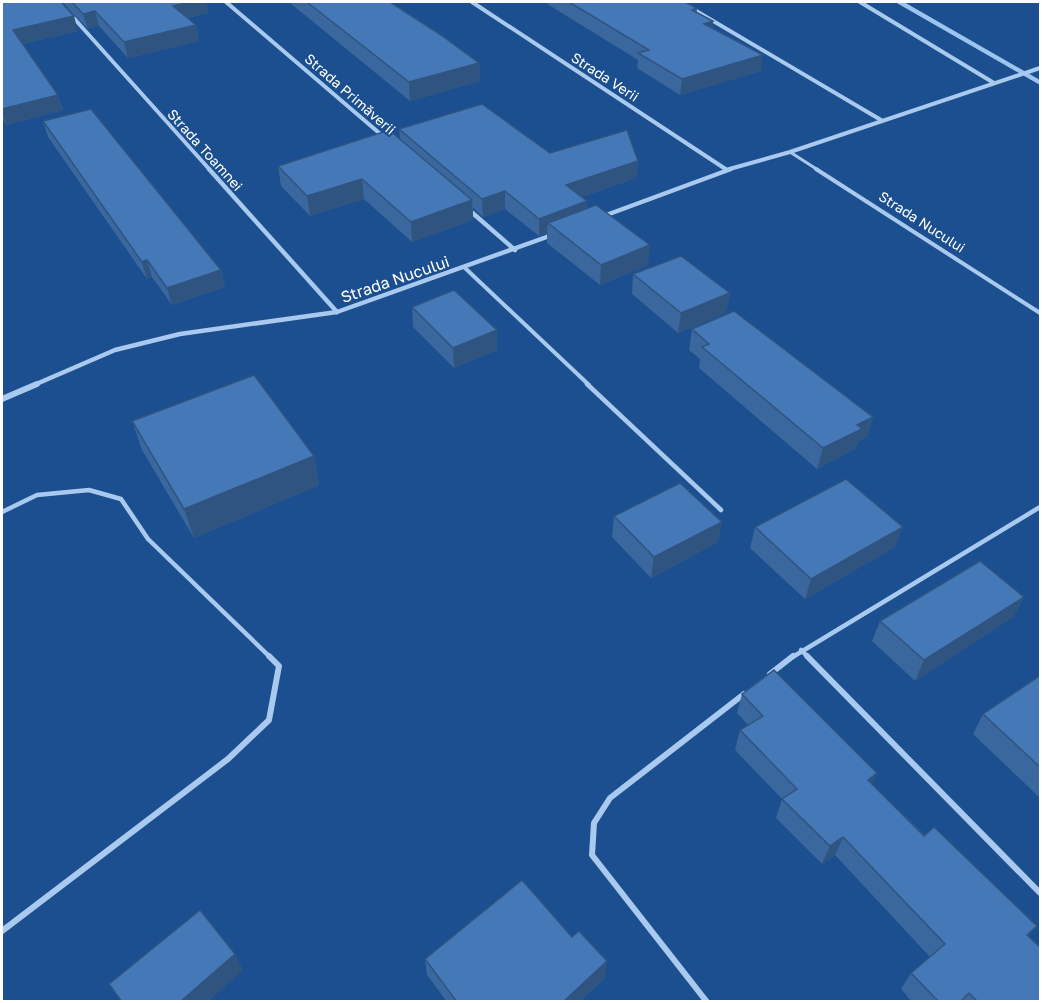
<svg xmlns="http://www.w3.org/2000/svg" width="1042" height="1003" font-family="'Golos Text',sans-serif">
  <style>
    .lines { fill: none; stroke-linecap: round; stroke-linejoin: round }
    .stream { fill: #9cc4f0; fill-rule: evenodd }
    .service-far3 { stroke: #a9c9ee; stroke-width: 3 }
    .service-far2 { stroke: #a9c9ee; stroke-width: 4 }
    .service-far1 { stroke: #a9c9ee; stroke-width: 4.5 }
    .service { stroke: #a9c9ee; stroke-width: 6 }
    .minor-far2 { stroke: #a9c9ee; stroke-width: 4 }
    .minor-far1 { stroke: #a9c9ee; stroke-width: 4.5 }
    .minor { stroke: #a9c9ee; stroke-width: 6 }
    .wall { fill: #3a679d }
    .shaded-wall { fill: #305480 }
    .building { fill: #4478b7; stroke: #305480; stroke-width: 1.5 }
    .labels { text-anchor: middle; stroke-width: 4.5; stroke-linejoin: round; paint-order: stroke }
    .far-street-label { font-size: 14px; fill: #fff; stroke: #1b4f8f }
    .street-label { font-size: 16px; fill: #fff; stroke: #1b4f8f }
  </style>
  <rect width="100%" height="100%" fill="#1b4f8f"/>
  <g class="lines">
    <polygon class="stream" points="895,2 904,2 1040,80 1040,85"/>
    <polyline class="service-far3" points="790,152 818,170"/>
    <g class="service-far2">
      <polyline points="816,169 1040,313"/>
      <polyline points="465,268 589,385"/>
    </g>
    <g class="service-far1">
      <polyline points="587,384 721,510"/>
      <polyline points="2,512 37,495 89,490 121,499 148,539 271,658"/>
      <polyline points="801,650 809,658"/>
      <polyline points="791,658 1040,507"/>
    </g>
    <g class="service">
      <polyline points="807,656 1040,893"/>
      <polyline points="770,674 793,656"/>
      <polyline points="2,931 228,759 269,720 279,666 269,656"/>
      <polyline points="707,1002 592,855 594,823 610,798 744,694"/>
    </g>
    <g class="minor-far2">
      <polyline points="226,2 385,138"/>
      <polyline points="472,2 727,170"/>
      <polyline points="681,2 881,120"/>
      <polyline points="860,2 994,83"/>
      <polyline points="71,15 210,170"/>
      <polyline points="726,170 790,152 1040,68"/>
    </g>
    <g class="minor-far1">
      <polyline points="209,169 337,312"/>
      <polyline points="468,209 515,250"/>
      <polyline points="601,217 731,169"/>
      <polyline points="34,385 115,350 180,334 337,312 555,234"/>
    </g>
    <polyline class="minor" points="2,399 37,384"/>
  </g>
  <g class="wall">
    <polygon points="2,2 78,31 22,44 58,95 63,110 6,125 2,117"/>
    <polygon points="62,2 206,2 208,13 187,18 196,25 199,41 128,58 99,26 88,29"/>
    <polygon points="290,2 390,2 479,63 480,81 410,101 290,3"/>
    <polygon points="544,2 685,2 697,8 697,12 712,28 761,71 680,95 637,68 638,60"/>
    <polygon points="43,121 221,270 225,287 172,305 152,277 147,279 48,137"/>
    <polygon points="399,129 550,153 638,161 636,178 581,197 587,208 648,265 600,285 547,243 547,233 539,236 505,209 483,217 473,208 473,220 412,242 364,199 310,216 281,186 278,166 400,139"/>
    <polygon points="633,274 730,293 726,313 678,333 632,294"/>
    <polygon points="412,307 497,350 454,368 413,327"/>
    <polygon points="692,329 873,417 867,437 858,442 855,449 817,469 699,368 700,359 689,350"/>
    <polygon points="132,421 314,456 319,485 194,538 142,450"/>
    <polygon points="614,516 718,542 651,578 612,537"/>
    <polygon points="755,527 895,547 805,599 750,548"/>
    <polygon points="1024,597 1013,617 915,681 872,641 880,621"/>
    <polygon points="1041,675 1041,799 973,734 983,714"/>
    <polygon points="742,694 877,773 872,784 1029,936 1041,1002 912,1002 901,989 911,973 930,957 835,855 822,864 776,818 782,799 735,750 740,730 748,725 737,713"/>
    <polygon points="425,959 605,978 579,1002 447,1002 427,975"/>
  </g>
  <g class="shaded-wall">
    <polygon points="190,2 206,2 208,13 176,20 173,6"/>
    <polygon points="95,11 99,26 88,29 83,14"/>
    <polygon points="74,16 78,31 17,45 13,30"/>
    <polygon points="713,21 711,36 704,24"/>
    <polygon points="196,25 199,41 128,58 124,42"/>
    <polygon points="763,55 761,71 680,95 682,79"/>
    <polygon points="479,63 480,81 410,101 409,82"/>
    <polygon points="58,95 63,110 6,125 2,109"/>
    <polygon points="638,161 636,178 565,202 566,185"/>
    <polygon points="362,179 364,199 310,216 307,196"/>
    <polygon points="505,191 505,209 483,217 482,199"/>
    <polygon points="472,200 473,220 412,242 411,222"/>
    <polygon points="587,201 586,218 548,223 547,233 539,236 539,219"/>
    <polygon points="650,245 648,265 600,285 601,265"/>
    <polygon points="147,260 152,277 147,279 142,262"/>
    <polygon points="221,270 225,287 172,305 167,288"/>
    <polygon points="730,293 726,313 678,333 681,313"/>
    <polygon points="497,330 497,350 454,368 453,348"/>
    <polygon points="873,417 867,437 858,442 855,449 817,469 823,448 857,425"/>
    <polygon points="314,456 319,485 194,538 184,509"/>
    <polygon points="722,522 718,542 651,578 654,557"/>
    <polygon points="903,527 895,547 805,599 811,579"/>
    <polygon points="1024,597 1013,617 915,681 924,660"/>
    <polygon points="877,773 869,792 868,780"/>
    <polygon points="843,837 835,855 822,864 830,846"/>
    <polygon points="235,954 243,970 208,1002 180,1002"/>
    <polygon points="607,961 605,978 579,1002 563,1002"/>
  </g>
  <g class="building">
    <polygon points="2,2 61,2 74,16 13,30 58,95 2,109"/>
    <polygon points="72,2 190,2 173,6 196,25 124,42 95,11 83,14"/>
    <polygon points="307,2 390,2 441,35 479,63 409,82"/>
    <polygon points="569,2 685,2 697,8 692,10 713,21 704,24 763,55 682,79 638,53 649,50"/>
    <polygon points="482,104 550,153 627,130 638,161 566,185 587,201 539,219 505,191 482,199 399,129"/>
    <polygon points="91,109 221,270 167,288 147,260 142,262 43,121"/>
    <polygon points="389,130 472,200 411,222 362,179 307,196 278,166"/>
    <polygon points="596,205 650,245 601,265 548,223"/>
    <polygon points="681,256 730,293 681,313 633,274"/>
    <polygon points="454,290 497,330 453,348 412,307"/>
    <polygon points="734,311 873,417 857,425 862,429 823,448 702,347 709,344 692,329"/>
    <polygon points="254,375 314,456 184,509 132,421"/>
    <polygon points="846,479 903,527 811,579 755,527"/>
    <polygon points="680,483 722,522 654,557 614,516"/>
    <polygon points="980,561 1024,597 924,660 880,621"/>
    <polygon points="774,670 877,773 868,780 924,836 934,827 1037,926 1027,935 1041,948 1041,1002 978,1002 969,993 960,1002 939,1002 911,973 945,944 843,837 830,846 782,799 797,789 740,730 763,716 742,694"/>
    <polygon points="1041,675 1041,768 983,714"/>
    <polygon points="522,880 572,937 579,931 607,961 563,1002 457,1002 425,959"/>
    <polygon points="200,910 235,954 180,1002 122,1002 109,984"/>
  </g>
  <g class="labels">
    <g class="far-street-label">
      <text transform="translate(605 77) rotate(33)" y="5">Strada Verii</text>
      <text transform="translate(350 94) rotate(41)" y="5">Strada Primăverii</text>
      <text transform="translate(205 150) rotate(48)" y="5">Strada Toamnei</text>
      <text transform="translate(922 222) rotate(33)" y="5">Strada Nucului</text>
    </g>
    <g class="street-label">
      <text transform="translate(395 279) rotate(-19)" y="6">Strada Nucului</text>
    </g>
  </g>
  <rect width="1042" height="1003" fill="none" stroke="#ffffff" stroke-width="6"/>
</svg>
